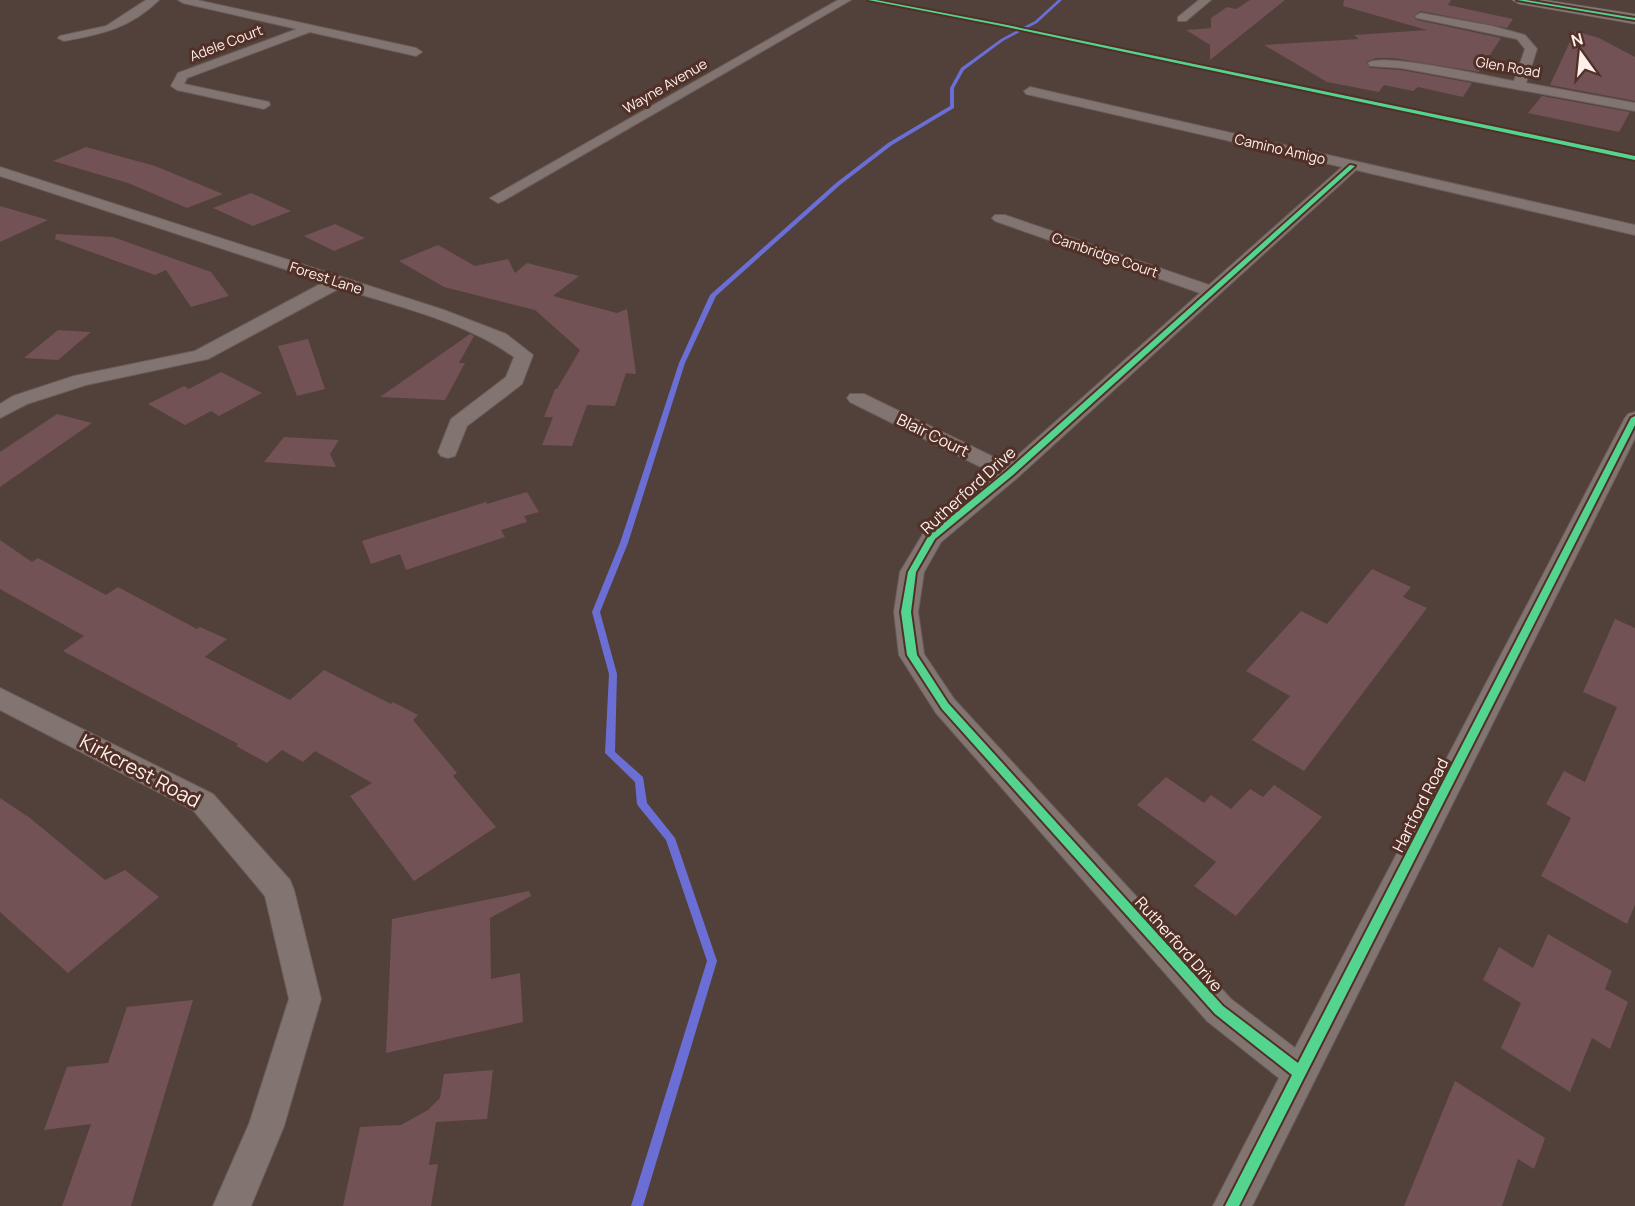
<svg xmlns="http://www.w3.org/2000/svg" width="1635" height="1206" font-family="Manrope,sans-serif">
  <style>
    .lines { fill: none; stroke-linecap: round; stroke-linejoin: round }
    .stream { fill: #6b6fd5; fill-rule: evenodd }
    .building { fill: #725255 }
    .minor-casing { stroke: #6a5d59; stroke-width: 2 }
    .secondary-casing { stroke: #6a5d59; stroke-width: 1 }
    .minor { fill: #827470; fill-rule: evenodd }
    .secondary { fill: #817976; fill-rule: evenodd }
    .cycleway-casing { stroke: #513027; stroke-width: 4 }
    .cycleway { fill: #53d58f; fill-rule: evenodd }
    .labels { text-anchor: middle; stroke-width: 6; stroke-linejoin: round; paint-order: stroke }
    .far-street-label { font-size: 14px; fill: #fdf0ec; stroke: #513027 }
    .street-label { font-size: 16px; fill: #fdf0ec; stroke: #513027 }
    .near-street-label { font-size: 20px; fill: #fdf0ec; stroke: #513027 }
  </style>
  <rect width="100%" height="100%" fill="#52403b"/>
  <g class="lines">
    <polygon class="stream" points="1058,0 1062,0 1037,23 1003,41 964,70 954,88 954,108 892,145 840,185 716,296 685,363 628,543 600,612 617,674 615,752 643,777 647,803 675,838 717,961 643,1206 631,1206 707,961 666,840 639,807 637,804 635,782 605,753 609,674 592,612 620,543 679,363 710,295 836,183 888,143 950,106 950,88 961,68 1001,39 1035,21"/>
  </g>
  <g class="building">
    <polygon points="1250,0 1285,0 1210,60 1210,45 1186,30 1211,28 1211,18 1227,7 1236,9"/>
    <polygon points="1344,0 1451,0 1448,5 1513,19 1507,28 1421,11 1413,16 1417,20 1501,38 1479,72 1393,58 1377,58 1366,62 1370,68 1401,70 1472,83 1463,97 1418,87 1413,91 1384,85 1379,92 1327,82 1264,45 1359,39 1354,35 1427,30 1343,6"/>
    <polygon points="1575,31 1599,38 1635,57 1635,101 1550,85"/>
    <polygon points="1542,96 1630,112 1619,132 1528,113"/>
    <polygon points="86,147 155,166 223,194 187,208 128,183 53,161"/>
    <polygon points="251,193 291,211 253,226 213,208"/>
    <polygon points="0,206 48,220 0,242"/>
    <polygon points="335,224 365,238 334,251 304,236"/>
    <polygon points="56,234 113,237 211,272 229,296 191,307 166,270 155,275 55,239"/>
    <polygon points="438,245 475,266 508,259 515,273 527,263 579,276 553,296 617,313 627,309 636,374 626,373 615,406 587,405 572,446 542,445 553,417 544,417 555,389 557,389 580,350 535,310 444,287 399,261"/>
    <polygon points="58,330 91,332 58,360 24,358"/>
    <polygon points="470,334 474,336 459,363 465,363 445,400 380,397"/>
    <polygon points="308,339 325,389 297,396 278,346"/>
    <polygon points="221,372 262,393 219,416 211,411 185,425 148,404 184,386 189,389"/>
    <polygon points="57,414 92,423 0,487 0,452"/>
    <polygon points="284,437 339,440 330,454 336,467 264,462"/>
    <polygon points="527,492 539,512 524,516 527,522 501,530 505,537 406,570 400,554 371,564 362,541 486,502 487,504"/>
    <polygon points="0,540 32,562 38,558 106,595 118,587 197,629 200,627 227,639 205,657 290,700 324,670 391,704 393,702 418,715 413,720 457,773 453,776 496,827 414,881 350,796 372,783 315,751 303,762 282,750 267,763 236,746 238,744 63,651 84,636 0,589"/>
    <polygon points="1372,569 1411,587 1403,597 1427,608 1304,771 1252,740 1290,696 1246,671 1301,611 1327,624"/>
    <polygon points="1615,619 1635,628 1635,905 1627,924 1541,876 1571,818 1546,804 1564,771 1585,782 1617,707 1583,692"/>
    <polygon points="1166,777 1204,803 1211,795 1231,809 1250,789 1263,797 1274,785 1322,817 1236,916 1194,886 1216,862 1137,805"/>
    <polygon points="0,798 30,818 105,880 125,870 159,897 68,973 0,912"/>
    <polygon points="529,891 531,896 490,918 491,979 520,973 523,1022 386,1053 392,919"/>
    <polygon points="1548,934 1612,971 1605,989 1628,1002 1610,1049 1592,1038 1570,1092 1501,1048 1521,1003 1483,980 1499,947 1533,968"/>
    <polygon points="193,1000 131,1206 62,1206 91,1124 44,1130 67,1067 108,1063 127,1007"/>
    <polygon points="493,1070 487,1119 436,1122 429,1165 438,1164 431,1206 343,1206 360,1127 401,1125 428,1110 440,1098 444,1074"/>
    <polygon points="1455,1081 1545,1138 1534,1169 1518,1159 1502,1206 1404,1206"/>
  </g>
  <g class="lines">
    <defs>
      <g id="minor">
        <path d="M 146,0 L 159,0 C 130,28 103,34 64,41 L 58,38 L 60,36 L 106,26 Z"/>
        <polygon points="178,0 197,0 416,48 422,52 416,56 310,32 187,78 184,84 269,102 270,105 264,109 177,90 171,86 178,73 297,29 183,3"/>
        <polygon points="838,0 851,0 503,201 498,203 490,198"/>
        <polygon points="1199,0 1211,0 1186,21 1178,21 1178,17"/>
        <path d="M 1421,13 L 1492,26 L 1525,35 L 1537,49 L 1526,83 L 1635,103 L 1635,111 L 1401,68 L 1370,66 L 1368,63 C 1381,52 1491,77 1514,81 L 1525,49 L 1517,39 L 1417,18 L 1415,16 Z"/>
        <polygon points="1030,87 1635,225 1635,235 1356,170 1017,478 941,542 924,572 918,612 924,654 954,699 1231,999 1295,1048 1625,418 1628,414 1635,412 1635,438 1252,1206 1213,1206 1279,1078 1207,1021 936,713 899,655 894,612 900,572 924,532 995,474 850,402 847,398 850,394 864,394 1008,464 1200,293 995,221 992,218 995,215 1005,215 1209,285 1342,167 1026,94 1024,91"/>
        <path d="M 0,167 L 444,310 L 506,334 L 533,355 L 522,384 L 467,426 L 455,456 L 448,458 L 441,456 L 438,452 L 451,419 L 506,377 L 514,357 C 464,321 398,307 340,288 L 208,359 L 86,385 L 27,404 L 0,418 L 0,404 L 13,396 L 74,376 L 195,351 L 324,282 L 0,176 Z"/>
        <polygon points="0,688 213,794 290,880 294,890 321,999 284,1126 251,1206 213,1206 249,1124 289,999 265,896 193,810 0,710"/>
      </g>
      <polygon id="secondary" points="1512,0 1546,0 1635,14 1635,24 1519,4"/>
    </defs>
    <use href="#minor" class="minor-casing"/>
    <use href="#secondary" class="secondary-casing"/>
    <use href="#minor" class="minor"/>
    <use href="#secondary" class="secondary"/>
    <defs>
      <g id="cycleway">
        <polygon points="868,0 876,0 1002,24 1635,156 1635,160 1002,26"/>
        <polygon points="1517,0 1526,0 1635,18 1635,20"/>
        <polygon points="1350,165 1355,166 1013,475 935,539 916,572 911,612 917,655 948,703 1223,1006 1298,1063 1631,418 1635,416 1635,425 1239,1206 1225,1206 1292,1075 1215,1014 942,709 907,655 901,612 908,572 929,535 1007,471"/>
      </g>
    </defs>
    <use href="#cycleway" class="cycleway-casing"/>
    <use href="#cycleway" class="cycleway"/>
  </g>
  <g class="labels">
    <g class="far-street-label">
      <text transform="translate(226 43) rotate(-21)" y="5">Adele Court</text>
      <text transform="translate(1508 67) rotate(10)" y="5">Glen Road</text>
      <text transform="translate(665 86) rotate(-30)" y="5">Wayne Avenue</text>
      <text transform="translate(1280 149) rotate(13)" y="5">Camino Amigo</text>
      <text transform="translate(1105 255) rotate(19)" y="5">Cambridge Court</text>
      <text transform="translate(326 278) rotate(18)" y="5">Forest Lane</text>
    </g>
    <g class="street-label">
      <text transform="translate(933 435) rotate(26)" y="6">Blair Court</text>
      <text transform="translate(968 490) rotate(-42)" y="6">Rutherford Drive</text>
      <text transform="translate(1420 805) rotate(-63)" y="6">Hartford Road</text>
      <text transform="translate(1179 944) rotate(48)" y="6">Rutherford Drive</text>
    </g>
    <g class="near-street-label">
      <text transform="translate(140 771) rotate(28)" y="7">Kirkcrest Road</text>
    </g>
  </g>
  <g transform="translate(1581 54) rotate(345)" stroke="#513027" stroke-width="4.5" paint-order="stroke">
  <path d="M0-4.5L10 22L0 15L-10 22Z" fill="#fdf0ec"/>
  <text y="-9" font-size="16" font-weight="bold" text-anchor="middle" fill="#fdf0ec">N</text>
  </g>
</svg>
